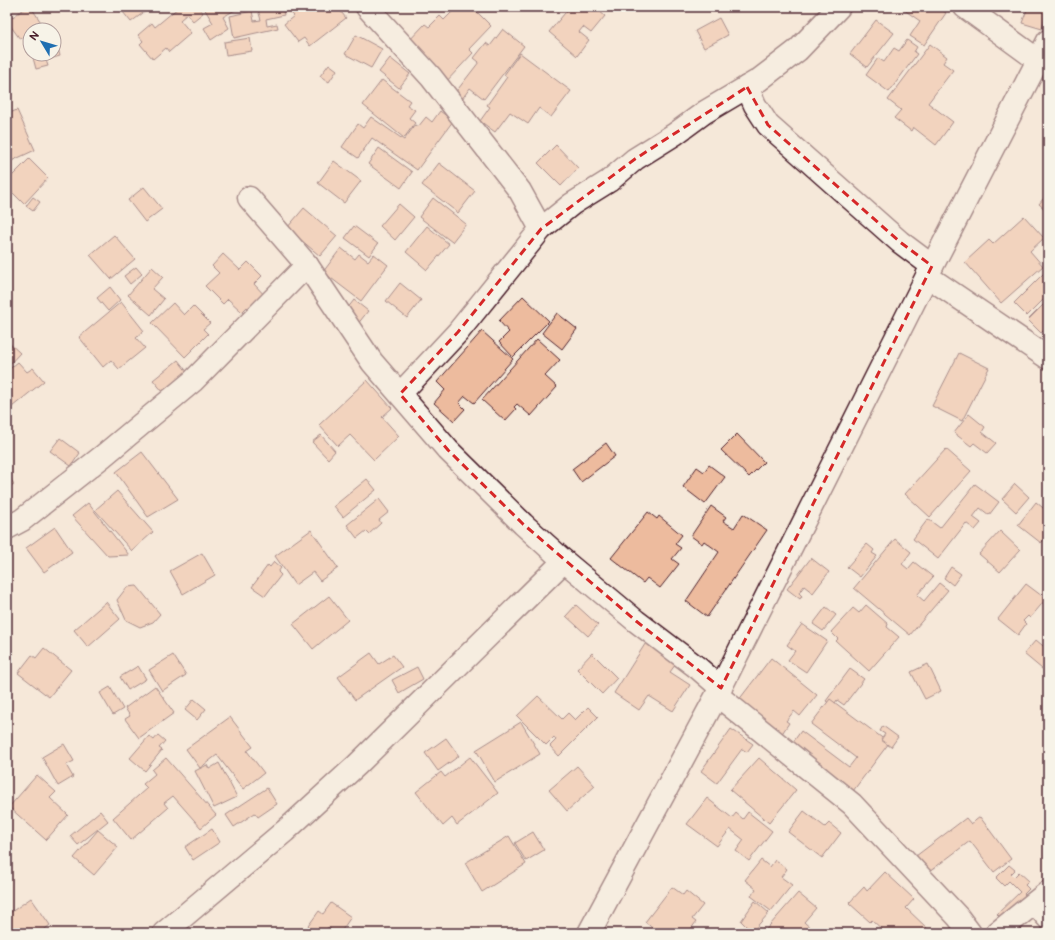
<svg xmlns="http://www.w3.org/2000/svg" width="1055" height="940" font-family="'Balsamiq Sans',sans-serif">
  <style>
    .building { fill: #edbb9e; stroke: #4a1f2b }
    .lines { fill: none; stroke-linecap: round; stroke-linejoin: round }
    .street-casing { stroke: #4a1f2b; stroke-width: 25 }
    .secondary-casing { stroke: #4a1f2b; stroke-width: 25 }
    .street { stroke: #f7f3e8; stroke-width: 22 }
    .secondary { stroke: #f7f3e8; stroke-width: 22 }
    .marked { fill: none; stroke: #d62828; stroke-width: 3; stroke-dasharray: 8 5; stroke-linejoin: round }
  </style>
  <rect width="100%" height="100%" fill="#f5e8d9"/>
  <filter id="ink" filterUnits="userSpaceOnUse"><feTurbulence type="fractalNoise" baseFrequency=".025" numOctaves="2"/><feDisplacementMap in="SourceGraphic" scale="8" xChannelSelector="R" yChannelSelector="G"/><feConvolveMatrix kernelMatrix="1 2 1 2 8 2 1 2 1" color-interpolation-filters="sRGB"/></filter>
  <g filter="url(#ink)">
    <g class="building">
      <polygon points="27,7 31,7 42,24 34,30 30,30 30,32 20,39 7,21"/>
      <polygon points="119,7 151,7 131,22"/>
      <polygon points="179,7 198,7 203,13 193,21 187,14 180,20 191,33 169,52 166,48 153,59 140,44 143,41 138,35 152,23 155,27"/>
      <polygon points="206,7 240,7 223,17 229,28 211,40 204,28 213,23 204,8"/>
      <polygon points="271,7 282,7 284,15 266,19 267,26 277,24 278,28 234,38 230,16 252,11 254,21 261,20 258,10"/>
      <polygon points="286,7 337,7 346,18 310,46 304,38 298,42 284,24 294,16"/>
      <polygon points="457,7 472,7 491,26 469,49 473,53 445,83 405,45 425,24 429,27 440,16 444,20"/>
      <polygon points="570,7 594,7 605,16 591,33 583,27 579,32 589,40 577,56 549,32"/>
      <polygon points="900,7 938,7 946,13 924,45 910,36 920,21"/>
      <polygon points="1028,7 1048,7 1042,29 1022,23"/>
      <polygon points="719,18 728,35 704,48 695,31"/>
      <polygon points="876,20 894,33 867,67 850,54"/>
      <polygon points="503,29 524,46 484,99 470,88 462,99 455,93 479,62 474,58 486,43 490,46"/>
      <polygon points="54,33 60,56 46,60 48,66 36,69 32,54 54,54"/>
      <polygon points="356,35 382,49 371,68 345,54"/>
      <polygon points="250,38 252,51 226,55 224,42"/>
      <polygon points="907,40 917,47 914,52 917,54 889,92 866,75 878,58 884,62 894,48 899,51"/>
      <polygon points="930,44 947,57 943,63 953,70 928,103 953,122 936,145 913,127 911,131 894,118 901,110 888,100"/>
      <polygon points="520,53 571,91 551,117 539,108 528,124 510,112 495,132 480,121 490,107 487,105 507,77 504,75"/>
      <polygon points="390,58 410,74 399,88 379,72"/>
      <polygon points="329,64 337,70 329,82 320,76"/>
      <polygon points="382,80 410,101 407,105 415,110 409,118 415,123 404,138 363,105"/>
      <polygon points="17,110 35,150 7,163 7,114"/>
      <polygon points="440,111 453,121 417,170 372,138 358,158 342,147 358,124 363,128 371,117 404,140 415,125 418,127 426,117 432,122"/>
      <polygon points="556,145 578,168 561,186 538,163"/>
      <polygon points="379,148 412,172 401,188 368,164"/>
      <polygon points="29,159 48,178 24,204 7,187 7,181"/>
      <polygon points="334,161 361,181 344,203 318,183"/>
      <polygon points="439,163 475,191 458,213 422,185"/>
      <polygon points="144,187 162,209 145,222 128,200"/>
      <polygon points="1048,193 1048,212 1039,204"/>
      <polygon points="33,197 40,202 33,211 26,206"/>
      <polygon points="433,198 466,224 452,242 419,217"/>
      <polygon points="399,204 414,217 395,240 380,226"/>
      <polygon points="304,208 337,236 320,256 287,228"/>
      <polygon points="1024,216 1044,238 1030,251 1043,266 1001,303 965,262 989,240 993,244"/>
      <polygon points="354,226 378,244 369,256 345,238"/>
      <polygon points="427,226 449,244 427,270 406,252"/>
      <polygon points="114,235 135,259 111,279 90,255"/>
      <polygon points="341,248 355,259 359,254 368,261 374,254 388,265 361,301 323,272"/>
      <polygon points="223,254 240,270 248,262 262,276 254,284 267,298 252,313 247,307 242,312 228,299 223,304 205,286 219,273 212,266"/>
      <polygon points="136,267 142,274 130,284 124,276"/>
      <polygon points="152,267 163,277 152,289 164,299 151,315 128,295"/>
      <polygon points="1048,269 1048,295 1027,316 1014,303"/>
      <polygon points="400,283 421,300 407,318 386,301"/>
      <polygon points="110,287 120,300 108,311 97,298"/>
      <polygon points="523,296 549,321 513,357 499,342 509,332 499,321"/>
      <polygon points="354,300 368,311 357,325 343,314"/>
      <polygon points="1048,300 1048,326 1041,333 1028,320"/>
      <polygon points="121,302 144,331 136,338 145,348 119,369 111,360 103,367 79,337"/>
      <polygon points="173,303 184,315 193,306 210,323 203,329 208,334 185,357 152,323"/>
      <polygon points="557,313 577,329 562,349 542,333"/>
      <polygon points="482,331 513,359 474,403 465,396 459,403 465,409 454,421 434,403 445,390 437,382"/>
      <polygon points="537,339 560,360 545,376 557,387 531,416 517,404 514,407 516,409 505,421 482,400"/>
      <polygon points="7,341 20,353 7,367"/>
      <polygon points="959,353 989,368 962,421 932,406"/>
      <polygon points="178,360 188,373 164,393 153,380"/>
      <polygon points="18,362 27,372 33,368 44,381 7,411 7,371"/>
      <polygon points="367,380 392,408 382,417 399,436 374,460 350,435 338,446 319,425"/>
      <polygon points="969,414 985,427 982,432 996,443 987,453 974,443 971,446 954,433"/>
      <polygon points="737,434 764,462 749,477 721,450"/>
      <polygon points="321,435 335,451 328,459 312,442"/>
      <polygon points="60,438 80,453 71,466 50,451"/>
      <polygon points="606,443 615,456 581,482 572,469"/>
      <polygon points="946,449 971,471 930,517 905,494"/>
      <polygon points="142,452 178,499 148,517 116,472"/>
      <polygon points="709,465 725,477 705,504 683,487 697,467 704,472"/>
      <polygon points="7,474 14,484 7,488"/>
      <polygon points="367,479 376,490 343,517 334,506"/>
      <polygon points="975,484 999,502 989,515 980,508 973,517 981,523 975,530 966,523 938,559 913,539 928,519 940,528"/>
      <polygon points="1015,484 1029,497 1016,512 1002,499"/>
      <polygon points="117,491 153,532 132,551 95,510"/>
      <polygon points="379,499 389,512 379,520 381,523 369,534 366,531 357,538 347,525"/>
      <polygon points="1036,502 1048,512 1048,535 1041,543 1018,525"/>
      <polygon points="88,503 129,555 108,556 72,516"/>
      <polygon points="711,506 726,517 723,521 734,528 743,514 767,530 707,617 686,601 719,552 704,541 702,544 691,536"/>
      <polygon points="648,512 657,519 659,516 682,535 675,544 681,548 672,559 679,564 660,588 647,578 643,583 611,558"/>
      <polygon points="55,527 72,552 44,572 26,548"/>
      <polygon points="311,530 338,568 320,581 313,572 295,585 275,556"/>
      <polygon points="1000,531 1020,550 1000,572 979,554"/>
      <polygon points="895,539 911,552 902,564 908,569 914,562 933,577 917,595 924,601 939,583 948,590 910,635 854,588"/>
      <polygon points="867,544 874,550 872,553 877,556 860,577 847,567"/>
      <polygon points="202,553 215,575 183,594 170,571"/>
      <polygon points="811,558 829,572 813,593 804,586 799,593 802,596 800,599 787,589"/>
      <polygon points="274,562 281,568 278,572 281,575 265,596 252,587 268,565 270,567"/>
      <polygon points="951,567 961,574 953,585 944,578"/>
      <polygon points="1026,584 1046,599 1030,618 1028,616 1023,621 1026,624 1018,635 998,619"/>
      <polygon points="137,586 160,614 153,622 140,627 126,620 117,600 127,587"/>
      <polygon points="329,596 348,620 313,649 293,624"/>
      <polygon points="106,602 120,619 88,647 74,630"/>
      <polygon points="576,605 598,625 588,636 566,616"/>
      <polygon points="866,605 888,624 887,627 899,637 869,671 836,641 838,639 831,632 853,608 859,613"/>
      <polygon points="826,607 836,615 823,631 813,624"/>
      <polygon points="802,624 827,641 806,672 788,660 795,651 787,645"/>
      <polygon points="1036,640 1048,650 1048,674 1024,654"/>
      <polygon points="647,641 678,661 670,672 690,685 673,711 649,696 639,710 614,693"/>
      <polygon points="44,648 71,670 49,697 18,673 32,655 36,658"/>
      <polygon points="371,653 379,664 393,655 402,667 355,700 338,677"/>
      <polygon points="592,653 617,678 602,694 577,669"/>
      <polygon points="173,655 186,675 162,691 149,670"/>
      <polygon points="771,658 817,695 800,716 794,711 786,721 789,723 781,735 738,701"/>
      <polygon points="928,664 941,691 925,699 911,672"/>
      <polygon points="138,666 146,679 128,690 120,677"/>
      <polygon points="417,667 423,679 399,693 392,680"/>
      <polygon points="850,669 864,679 844,705 837,700 833,706 826,701"/>
      <polygon points="155,686 174,713 139,738 125,719 130,716 125,708"/>
      <polygon points="110,687 123,709 113,715 100,693"/>
      <polygon points="538,696 562,719 568,713 575,720 588,707 598,717 559,756 550,746 556,740 554,737 546,745 517,716"/>
      <polygon points="194,699 206,709 197,720 185,710"/>
      <polygon points="830,699 889,743 853,791 791,745 801,731 849,767 856,758 811,724"/>
      <polygon points="230,717 253,747 247,751 264,773 243,789 217,755 200,768 186,749"/>
      <polygon points="521,722 540,754 495,782 476,750"/>
      <polygon points="883,726 898,737 891,747 881,740 885,734 880,731"/>
      <polygon points="731,729 753,744 747,752 742,749 717,783 701,771"/>
      <polygon points="158,735 165,741 159,748 162,750 145,771 130,758 149,736 154,740"/>
      <polygon points="446,738 459,756 438,771 425,753"/>
      <polygon points="64,744 74,761 66,765 73,777 58,786 42,757"/>
      <polygon points="470,757 498,793 457,825 452,818 443,826 416,792 441,772 445,777"/>
      <polygon points="166,758 216,815 201,828 173,796 164,803 168,808 131,840 113,818 147,788 143,784 155,774 152,770"/>
      <polygon points="759,758 796,790 769,823 730,790"/>
      <polygon points="219,763 237,797 214,808 195,771 207,765 209,769"/>
      <polygon points="577,766 595,786 567,811 549,790"/>
      <polygon points="37,775 56,792 50,798 68,815 46,840 9,807"/>
      <polygon points="267,788 277,804 258,817 255,813 234,827 226,815"/>
      <polygon points="707,798 732,818 736,813 743,819 748,812 772,831 749,861 736,851 744,840 730,829 717,846 687,824"/>
      <polygon points="100,811 108,821 78,845 70,836"/>
      <polygon points="804,811 825,827 829,823 841,833 822,858 788,832"/>
      <polygon points="980,817 1011,859 994,872 970,841 929,872 916,856 966,818 971,824"/>
      <polygon points="212,829 220,842 193,860 185,847"/>
      <polygon points="98,830 118,847 94,875 74,858"/>
      <polygon points="533,832 544,850 526,861 515,843"/>
      <polygon points="509,836 526,864 482,892 465,863"/>
      <polygon points="761,860 770,867 775,860 787,869 781,877 792,885 771,911 751,896 756,889 745,880"/>
      <polygon points="1009,865 1015,870 1011,874 1014,877 1019,872 1029,881 1025,885 1029,889 1024,894 1028,898 1004,921 997,914 1020,892 1009,881 1004,886 996,878"/>
      <polygon points="885,872 914,899 906,908 929,930 926,933 886,933 872,920 870,922 849,903 864,887 867,891"/>
      <polygon points="672,887 683,895 686,891 703,905 692,919 696,922 688,933 684,933 680,930 678,933 659,933 645,922"/>
      <polygon points="798,893 816,908 804,922 814,931 812,933 763,933"/>
      <polygon points="31,898 50,925 40,933 7,933 7,915"/>
      <polygon points="755,901 769,913 752,932 741,921"/>
      <polygon points="331,903 351,917 340,933 336,933 328,927 324,933 303,933 319,911 323,914"/>
    </g>
    <g class="lines">
      <defs>
        <g id="street">
          <polyline points="367,7 431,77 520,191 541,229"/>
          <polyline points="965,7 1039,61"/>
          <polyline points="747,87 755,105 768,125 900,242 932,266"/>
          <polyline points="249,198 307,265 372,362 448,450 523,524 564,561 636,621 698,668 721,688"/>
          <polyline points="927,276 1048,358"/>
          <polyline points="400,394 458,332 541,229 572,204 609,181 635,159 675,134 705,112 759,80 798,50 839,7"/>
          <polyline points="7,528 22,520 103,456 193,381 307,265"/>
          <polyline points="717,695 852,804 958,917 970,933"/>
          <polyline points="1035,903 1048,918"/>
          <polyline points="164,933 285,831 357,765 564,561"/>
          <polyline points="997,933 1048,892"/>
        </g>
        <polyline id="secondary" points="589,933 717,695 927,276 1048,41"/>
      </defs>
      <use href="#street" class="street-casing"/>
      <use href="#secondary" class="secondary-casing"/>
      <use href="#street" class="street"/>
      <use href="#secondary" class="secondary"/>
    </g>
  </g>
  <path d="M0 0H1055V940H0ZM 747,87 L 768,125 L 900,242 L 932,266 L 721,688 L 636,621 L 523,524 L 448,450 L 400,394 L 458,332 L 541,229 L 635,159 Z" fill="#f5e8d9" fill-opacity=".55" fill-rule="evenodd"/>
  <path class="marked" d="M 747,87 L 768,125 L 900,242 L 932,266 L 721,688 L 636,621 L 523,524 L 448,450 L 400,394 L 458,332 L 541,229 L 635,159 Z"/>
  <rect width="1055" height="940" fill="none" stroke="#f7f3e8" stroke-width="24"/>
  <rect x="12" y="12" width="1031" height="916" fill="none" stroke="#4a1f2b" stroke-width="1.5" filter="url(#ink)"/>
  <g transform="translate(42 42) rotate(308)"><circle r="19" fill="#f7f3e8" stroke="#b29e9c"/>
  <path d="M0-3L7 15L0 10L-7 15Z" fill="#1f6fb2"/>
  <text y="-6" font-size="11" font-weight="bold" text-anchor="middle" fill="#4a1f2b">N</text>
  </g>
</svg>
